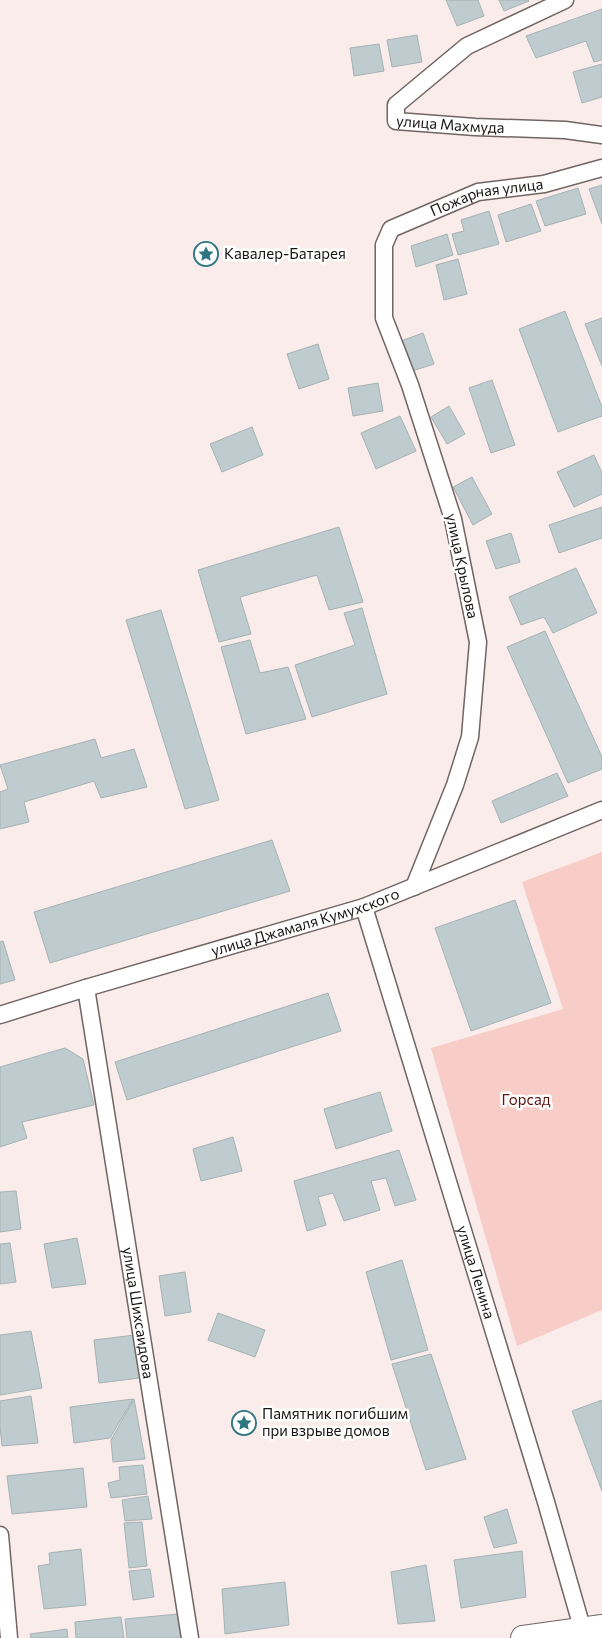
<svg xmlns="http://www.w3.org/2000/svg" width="602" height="1638" font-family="Commissioner,sans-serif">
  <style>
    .green { fill: #f9cdc7 }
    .building { fill: #bfcccf; stroke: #a5b2b4 }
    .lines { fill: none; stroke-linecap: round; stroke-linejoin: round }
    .street-casing { stroke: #706563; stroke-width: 19 }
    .secondary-casing { stroke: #706563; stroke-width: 26 }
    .street { stroke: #fff; stroke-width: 16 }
    .secondary { stroke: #fff; stroke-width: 24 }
    .labels { text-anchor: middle; stroke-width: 5; stroke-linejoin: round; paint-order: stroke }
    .street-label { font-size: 15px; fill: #181413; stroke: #fff }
    .poi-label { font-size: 15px; fill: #181413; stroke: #fff; text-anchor: start }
    .park-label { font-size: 15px; fill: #60120f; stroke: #fff }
  </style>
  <rect width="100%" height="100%" fill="#f9ecea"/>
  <polygon class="green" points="602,852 602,1310 517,1346 431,1048 563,1009 522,882"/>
  <g class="building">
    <polygon points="446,0 478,0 484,16 457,26"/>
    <polygon points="499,0 528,0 529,1 504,11"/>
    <polygon points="602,9 602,60 594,62 586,41 536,58 526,36"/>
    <polygon points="417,35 422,62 392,67 387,40"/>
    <polygon points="379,44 384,71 354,76 350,48"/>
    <polygon points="602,64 602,97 582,103 573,72"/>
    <polygon points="602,185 602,224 589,189"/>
    <polygon points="578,188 586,214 545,226 536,201"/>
    <polygon points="531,204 541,231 506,242 498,215"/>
    <polygon points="489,211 499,244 458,255 452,234 464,231 461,220"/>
    <polygon points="447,234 453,255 416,267 411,246"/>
    <polygon points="458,259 467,294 444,300 436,265"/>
    <polygon points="565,311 602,407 602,416 558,432 519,329"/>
    <polygon points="602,318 602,366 585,324"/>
    <polygon points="423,333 434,364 412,371 401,341"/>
    <polygon points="318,344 329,379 299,389 287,354"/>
    <polygon points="492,380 515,445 491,453 469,388"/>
    <polygon points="378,383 383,411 353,416 348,388"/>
    <polygon points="449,406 465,434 447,444 431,417"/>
    <polygon points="400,416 416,451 376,469 361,433"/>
    <polygon points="252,427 263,455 222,472 210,444"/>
    <polygon points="594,455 602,473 602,494 574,507 557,472"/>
    <polygon points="472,477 492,514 473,525 453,487"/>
    <polygon points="602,507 602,538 559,553 549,525"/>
    <polygon points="339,527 363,602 329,610 317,575 240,597 251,634 219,642 198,570"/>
    <polygon points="511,533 520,562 496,569 486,541"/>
    <polygon points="576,568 597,613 553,633 544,617 521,625 509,597"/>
    <polygon points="362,608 387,694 312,717 295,665 355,645 344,613"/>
    <polygon points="161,610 219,800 185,809 126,620"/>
    <polygon points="545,631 602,757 602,769 568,783 507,647"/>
    <polygon points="250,640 260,673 288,667 306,719 246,734 221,647"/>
    <polygon points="95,739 101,758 134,749 147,787 101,798 94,781 24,802 29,822 0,829 0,792 8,789 0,765"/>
    <polygon points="557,773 568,796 501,823 492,801"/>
    <polygon points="272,840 290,891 50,963 34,912"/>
    <polygon points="515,900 551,1003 471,1031 435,928"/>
    <polygon points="3,941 15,980 0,984 0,942"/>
    <polygon points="328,993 341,1031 127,1100 115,1062"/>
    <polygon points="65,1048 83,1059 94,1105 22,1122 27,1138 0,1147 0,1067"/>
    <polygon points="380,1092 392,1131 336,1149 324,1109"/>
    <polygon points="233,1137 242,1171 201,1181 193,1149"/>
    <polygon points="399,1150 416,1200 395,1206 386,1178 371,1181 380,1210 344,1221 333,1193 318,1197 326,1225 307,1231 294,1181"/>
    <polygon points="16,1191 21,1229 0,1232 0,1192"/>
    <polygon points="77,1238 86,1284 52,1288 44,1244"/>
    <polygon points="10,1243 16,1282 0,1284 0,1244"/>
    <polygon points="402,1260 428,1350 391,1360 366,1272"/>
    <polygon points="185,1272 191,1312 165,1316 159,1276"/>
    <polygon points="218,1313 265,1330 255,1357 208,1340"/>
    <polygon points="31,1331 42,1388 0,1395 0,1335"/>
    <polygon points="135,1335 140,1378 99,1383 94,1340"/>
    <polygon points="431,1354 466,1459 426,1470 392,1364"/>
    <polygon points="31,1396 38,1443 2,1446 0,1427 0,1401"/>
    <polygon points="133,1399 110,1438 74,1443 70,1407"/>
    <polygon points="134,1399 145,1459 113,1462 111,1440"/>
    <polygon points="602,1400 602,1491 572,1411"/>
    <polygon points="143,1465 147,1494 111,1498 108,1483 120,1480 119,1467"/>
    <polygon points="83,1468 87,1507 12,1514 7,1476"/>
    <polygon points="148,1496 152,1519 125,1521 122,1500"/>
    <polygon points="507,1509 517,1543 494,1548 484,1517"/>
    <polygon points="142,1522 147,1566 129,1568 124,1523"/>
    <polygon points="81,1549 86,1605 44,1609 38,1566 50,1564 49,1553"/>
    <polygon points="522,1551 526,1597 461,1608 454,1560"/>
    <polygon points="426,1565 435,1621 398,1624 391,1572"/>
    <polygon points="150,1569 154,1597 133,1600 129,1571"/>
    <polygon points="285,1582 289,1625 225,1634 222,1589"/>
    <polygon points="178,1614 181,1638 127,1638 125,1619"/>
    <polygon points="121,1617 124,1638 76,1638 75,1622"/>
    <polygon points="67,1629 68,1638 31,1638 30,1634"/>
  </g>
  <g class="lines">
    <defs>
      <g id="street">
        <path id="s1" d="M 565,0 L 467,46 L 396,105 L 396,121 L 475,127 L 565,130 L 602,135"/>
        <path id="s2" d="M 414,887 L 455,785 L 470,737 L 478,642 L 453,519 L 410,385 L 384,318 L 384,245 L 391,229 L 478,192 L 544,184 L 602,168"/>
        <path id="s3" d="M 364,907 L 546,1502 L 585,1638"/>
        <path id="s4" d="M 86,988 L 190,1638"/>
        <path id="s5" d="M 0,1015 L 86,988 L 364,907 L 602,810"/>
        <polyline points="0,1535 9,1638"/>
      </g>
      <polyline id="secondary" points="523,1638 602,1627"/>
    </defs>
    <use href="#street" class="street-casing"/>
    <use href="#secondary" class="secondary-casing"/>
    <use href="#street" class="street"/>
    <use href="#secondary" class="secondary"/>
  </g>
  <defs>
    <symbol id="sight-ring" viewBox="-11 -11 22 22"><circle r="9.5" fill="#fff" stroke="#2f7582" stroke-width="1.5"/><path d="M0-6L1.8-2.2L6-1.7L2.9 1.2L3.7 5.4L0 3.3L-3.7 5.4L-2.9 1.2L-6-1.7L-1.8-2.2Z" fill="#2f7582"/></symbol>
  </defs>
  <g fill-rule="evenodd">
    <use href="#sight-ring" x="192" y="240" width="28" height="28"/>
    <use href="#sight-ring" x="230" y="1409" width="28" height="28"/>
  </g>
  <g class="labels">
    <g class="street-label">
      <text dy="5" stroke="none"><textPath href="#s1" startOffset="271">улица Махмуда</textPath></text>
      <text dy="5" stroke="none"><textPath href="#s2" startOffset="786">Пожарная улица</textPath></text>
      <text transform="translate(462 566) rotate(78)" y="5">улица Крылова</text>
      <text dy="5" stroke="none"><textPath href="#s5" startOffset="319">улица Джамаля Кумухского</textPath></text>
      <text dy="5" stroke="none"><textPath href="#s3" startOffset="382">улица Ленина</textPath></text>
      <text dy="5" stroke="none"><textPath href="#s4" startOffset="329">улица Шихсаидова</textPath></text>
    </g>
    <g class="poi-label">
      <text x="224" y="259">Кавалер-Батарея</text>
      <text x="262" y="1419">Памятник погибшим<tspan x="262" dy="17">при взрыве домов</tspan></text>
    </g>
    <g class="park-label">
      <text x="526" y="1105">Горсад</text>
    </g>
  </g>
</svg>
